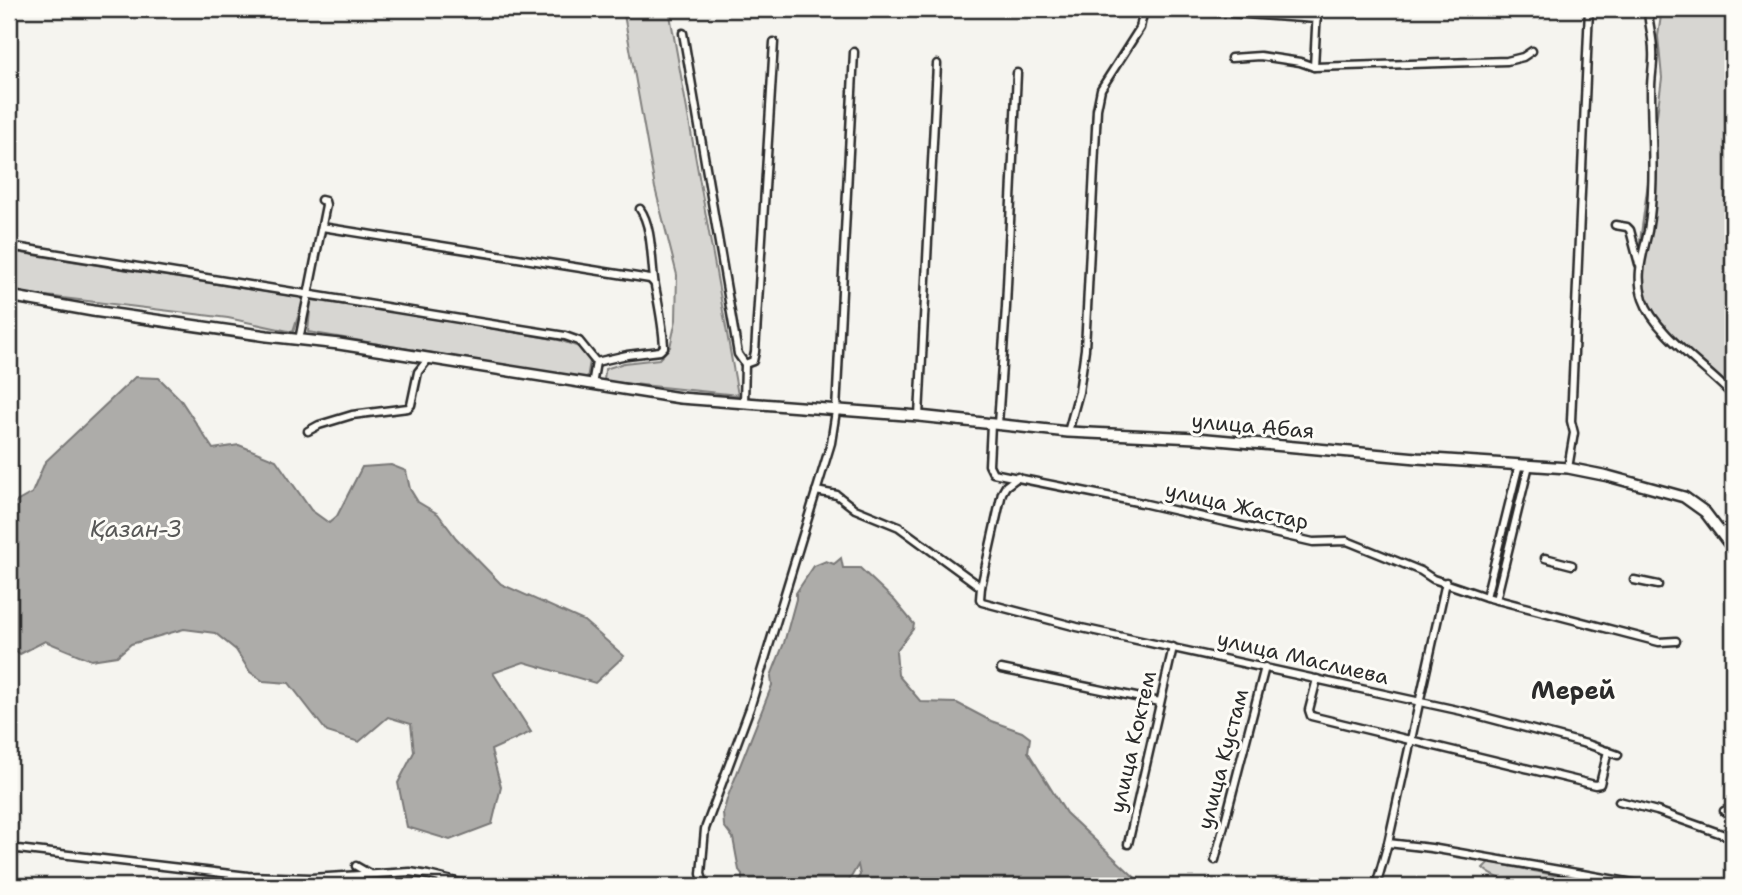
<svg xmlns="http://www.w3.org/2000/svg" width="1742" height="895" font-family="'Shantell Sans',sans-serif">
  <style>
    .green { fill: #d7d6d2; stroke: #81807e; stroke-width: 2 }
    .water { fill: #adaca9; stroke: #797877; stroke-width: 2 }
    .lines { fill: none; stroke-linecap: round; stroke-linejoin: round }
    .minor-casing { stroke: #2b2b2b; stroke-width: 11 }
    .secondary-casing { stroke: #2b2b2b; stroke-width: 14 }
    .minor { stroke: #fdfcf7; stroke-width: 6 }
    .secondary { stroke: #fdfcf7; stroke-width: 9 }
    .labels { text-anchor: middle; stroke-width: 6; stroke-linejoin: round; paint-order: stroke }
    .street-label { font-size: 21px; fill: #2b2b2b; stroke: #fdfcf7 }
    .water-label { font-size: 23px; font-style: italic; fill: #585857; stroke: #fdfcf7 }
    .quarter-label { font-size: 24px; font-weight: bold; fill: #2b2b2b; stroke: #fdfcf7 }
  </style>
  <rect width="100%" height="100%" fill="#f5f4ef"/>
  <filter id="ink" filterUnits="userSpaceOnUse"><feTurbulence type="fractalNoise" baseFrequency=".0143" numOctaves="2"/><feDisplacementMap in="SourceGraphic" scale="14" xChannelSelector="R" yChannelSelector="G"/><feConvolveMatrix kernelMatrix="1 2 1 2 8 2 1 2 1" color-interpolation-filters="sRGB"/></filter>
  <g filter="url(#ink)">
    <g class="green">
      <polygon points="623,9 669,9 738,395 604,381 605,369 624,363 659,359 670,347 676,320 677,275 655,188"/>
      <path d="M 1662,9 L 1733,9 L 1733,397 C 1697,363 1647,329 1639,276 C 1637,268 1639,258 1639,249 L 1662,78 L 1658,36 Z"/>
      <polygon points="9,251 304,298 293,332 228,318 13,292 9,290"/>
      <polygon points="311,300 408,314 559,340 579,347 590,361 587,379 308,332"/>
      <polygon points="1511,508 1515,509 1503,560 1499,559"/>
      <path d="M 1489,862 L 1574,879 L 1573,886 C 1547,886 1502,887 1483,868 Z"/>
    </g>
    <g class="water">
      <polygon points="135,377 159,378 180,399 213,449 239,445 276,460 311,510 329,523 337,516 362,467 391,465 406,471 410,489 418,502 438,514 456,538 501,584 584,621 624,656 595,683 524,662 493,673 531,732 491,750 501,787 492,824 450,840 407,827 398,783 414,752 411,724 388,717 359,742 327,732 289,683 263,681 250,672 236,650 215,633 184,629 131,644 117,656 91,660 45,641 20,654 9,648 9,506 32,493 45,462"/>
      <polygon points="841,558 843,568 860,568 895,601 914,624 913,629 896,651 898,675 921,702 957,703 991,721 1022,732 1030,738 1028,752 1066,813 1144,886 853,886 860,875 858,865 846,886 742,885 742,874 739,870 733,838 724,826 723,813 728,796 772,685 771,676 784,643 796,599 796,593 814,566 826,561 834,564"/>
    </g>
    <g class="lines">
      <defs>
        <g id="minor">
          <polyline points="1175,9 1317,19"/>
          <path d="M 1648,9 C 1648,23 1653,36 1653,51 C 1654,63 1651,76 1651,88 C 1651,136 1656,184 1648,231 C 1643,255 1635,275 1643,299 C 1655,334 1707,368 1733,396"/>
          <polyline points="1145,13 1156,9"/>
          <polyline points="683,33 738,354 745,364 753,361 755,352 774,42"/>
          <polyline points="1231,58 1260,56 1300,62 1314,67 1507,61 1523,57 1532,51"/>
          <polyline points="1314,67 1317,9"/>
          <polyline points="1615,225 1627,227 1630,230 1639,264"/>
          <polyline points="322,227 650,279 654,283"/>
          <polyline points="9,246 565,336 579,341 596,362 592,385"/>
          <polyline points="299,340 326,205 325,201 321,200"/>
          <path d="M 596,362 L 627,355 L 660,351 L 664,347 C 663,325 659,307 655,286 C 651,264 653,227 640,209"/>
          <polyline points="744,403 745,364"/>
          <polyline points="919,416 937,64"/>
          <polyline points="991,424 989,465 993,473 1142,503 1313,542 1347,541 1421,571 1433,579 1486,597 1659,642 1676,641"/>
          <polyline points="998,424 1006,307 1017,73"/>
          <polyline points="308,431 319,425 352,415 408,408 411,405 418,372 429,358"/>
          <polyline points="1068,432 1079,392 1085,349 1097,109 1101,89 1140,28 1144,9"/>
          <polyline points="1568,468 1574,433 1571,421 1589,9"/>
          <polyline points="1018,477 1006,486 1002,493 981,587 980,599 982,602 1077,627 1462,711 1590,745 1618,755"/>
          <polyline points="816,491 837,495 855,509 899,527 981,587"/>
          <polyline points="1545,558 1572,565"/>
          <polyline points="1634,580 1658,585"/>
          <polyline points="1486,597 1519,464"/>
          <polyline points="1496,600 1529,465"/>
          <polyline points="1001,669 1160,702"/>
          <polyline points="1317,679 1309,710 1311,716 1595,785 1600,784 1608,751"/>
          <polyline points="1619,801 1657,811 1733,838"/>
          <polyline points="1724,811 1733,807"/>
          <polyline points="1388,843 1431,848 1582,874 1580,886"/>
          <polyline points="1128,844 1173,647"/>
          <polyline points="9,848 248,876 311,878 410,872 428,875 473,886"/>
          <polyline points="1215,860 1265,667"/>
          <polyline points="356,866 370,874"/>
          <polyline points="1582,874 1650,886"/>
          <polyline points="705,886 701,874 705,829 750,708 831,443 836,411 854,52"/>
          <polyline points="1376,886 1388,843 1446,582"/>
        </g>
        <polyline id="secondary" points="9,296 93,311 267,336 339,344 680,398 919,416 1068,432 1196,438 1417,458 1568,468 1608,476 1684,497 1705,512 1733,549"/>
      </defs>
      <use href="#minor" class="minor-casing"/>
      <use href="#secondary" class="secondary-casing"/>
      <use href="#minor" class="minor"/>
      <use href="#secondary" class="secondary"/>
    </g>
  </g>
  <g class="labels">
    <g class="street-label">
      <text transform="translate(1253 426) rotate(5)" y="7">улица Абая</text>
      <text transform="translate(1237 506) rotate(13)" y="7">улица Жастар</text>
      <text transform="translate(1303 658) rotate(13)" y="7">улица Маслиева</text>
      <text transform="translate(1133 742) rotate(-77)" y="7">улица Коктем</text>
      <text transform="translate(1223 759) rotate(-75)" y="7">улица Кустам</text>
    </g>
    <g class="water-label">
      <text x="136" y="537">Қазан-3</text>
    </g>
    <g class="quarter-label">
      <text x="1573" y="699">Мерей</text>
    </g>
  </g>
  <rect width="1742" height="895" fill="none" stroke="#fdfcf7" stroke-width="35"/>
  <rect x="18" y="18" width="1707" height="860" fill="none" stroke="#2b2b2b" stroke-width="2.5" filter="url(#ink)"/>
</svg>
